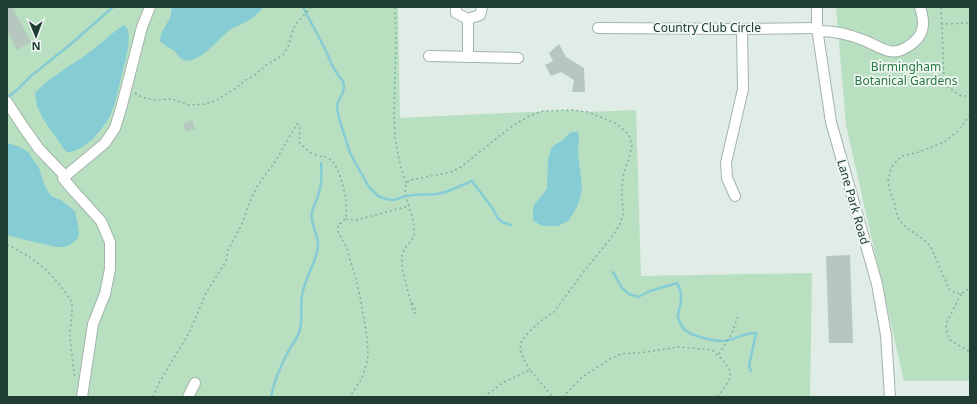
<svg xmlns="http://www.w3.org/2000/svg" width="977" height="404" font-family="'Noto Sans',sans-serif">
  <style>
    .green { fill: #b8dfc0 }
    .water { fill: #85ccd5 }
    .lines { fill: none; stroke-linecap: round; stroke-linejoin: round }
    .stream { stroke: #85ccd5; stroke-width: 2.5 }
    .building { fill: #b5c7bf }
    .minor-casing { stroke: #a3b4ad; stroke-width: 12 }
    .path { stroke: #7fb29f; stroke-width: 1.5; stroke-dasharray: 2 3; stroke-linecap: butt }
    .minor { stroke: #fff; stroke-width: 10 }
    .labels { text-anchor: middle; stroke-width: 3.5; stroke-linejoin: round; paint-order: stroke }
    .street-label { font-size: 12px; fill: #203d34; stroke: #f1f8f4 }
    .park-label { font-size: 12px; fill: #287742; stroke: #f1f8f4 }
  </style>
  <rect width="100%" height="100%" fill="#e0ece6"/>
  <g class="green">
    <polygon points="7,7 398,7 400,118 571,110 588,112 636,110 641,276 812,273 810,397 7,397"/>
    <polygon points="836,7 970,7 970,381 904,381 846,125"/>
  </g>
  <g class="water">
    <path d="M 172,7 L 264,7 C 257,14 251,20 242,24 C 238,26 234,27 231,29 C 220,37 199,65 184,60 C 179,59 177,52 173,50 C 169,47 164,46 160,41 L 161,34 L 170,18 Z"/>
    <path d="M 124,25 C 128,28 128,31 129,36 C 129,50 124,65 121,78 C 118,90 116,102 111,114 C 104,128 84,153 67,152 L 64,149 L 43,119 L 37,106 L 35,93 C 50,77 69,67 87,54 C 100,45 111,33 124,25 Z"/>
    <polygon points="571,132 577,132 579,135 578,152 582,188 580,199 576,209 568,221 558,226 544,226 540,225 533,220 533,210 534,205 547,189 548,160 551,149 554,145 560,142"/>
    <polygon points="7,143 20,147 28,152 39,168 44,184 51,196 61,200 75,211 78,225 79,234 77,239 71,244 65,247 57,247 30,241 7,235"/>
  </g>
  <g class="lines">
    <g class="stream">
      <polyline points="303,7 326,51 332,65 338,75 343,81 344,88 342,94 338,102 337,108 339,118 350,153 369,187 378,196 386,199 394,200 406,196 414,195 436,194 446,192 472,181 493,209 497,217 502,222 511,225"/>
      <polyline points="7,98 17,90 31,76 72,43 113,7"/>
      <path d="M 613,272 L 622,288 L 629,294 L 638,297 L 650,291 L 677,283 C 682,291 682,298 680,307 C 679,309 678,313 678,316 C 678,320 682,327 685,330 C 692,336 713,341 723,341 C 735,340 745,332 756,333 L 749,366 L 751,371"/>
      <path d="M 271,397 C 274,382 280,367 287,354 C 290,347 295,342 298,335 C 304,323 300,309 302,296 C 304,279 316,264 318,246 C 319,235 310,225 312,213 C 313,207 316,202 318,196 C 322,185 322,174 321,163"/>
    </g>
  </g>
  <g class="building">
    <polygon points="7,7 12,7 31,42 17,50 7,31"/>
    <polygon points="559,44 566,57 584,68 585,92 572,92 574,80 561,72 551,76 545,65 553,61 549,53"/>
    <polygon points="192,120 195,129 186,132 183,124"/>
    <polygon points="850,255 853,343 829,343 826,256"/>
  </g>
  <g class="lines">
    <defs>
      <g id="minor">
        <polyline points="456,7 456,13 468,19 480,15 482,7"/>
        <polyline points="817,7 817,28 831,122 877,284 886,335 890,397"/>
        <polyline points="598,28 742,29 817,28"/>
        <path d="M 818,31 C 833,31 849,34 863,40 C 872,43 880,49 889,51 C 896,53 902,50 907,47 C 924,37 926,25 920,7"/>
        <polyline points="429,56 518,58"/>
        <polyline points="468,57 468,19"/>
        <polyline points="7,102 22,125 39,149 65,176"/>
        <polyline points="735,196 727,178 726,163 743,89 742,29"/>
        <polyline points="82,397 93,324 105,294 110,269 110,242 101,221 72,189 63,178 105,143 115,128 122,105 142,27 150,7"/>
        <polyline points="188,397 195,383"/>
      </g>
    </defs>
    <use href="#minor" class="minor-casing"/>
    <g class="path">
      <polyline points="395,7 396,45 394,111 395,139 401,168 406,183"/>
      <polyline points="941,7 944,77 946,85 956,93 962,96 970,96"/>
      <polyline points="941,24 970,23"/>
      <polyline points="135,93 142,97 154,100 172,99 189,105 205,104 215,101 233,90 246,80 254,76 266,65 283,55 288,47 293,30 296,24 311,7"/>
      <polyline points="970,115 957,132 944,142 919,152 902,156 897,161 891,168 888,181 890,192 895,204 896,212 899,220 906,227 924,240 931,247 949,289 955,293 961,294 970,288"/>
      <polyline points="346,219 356,220 409,206"/>
      <path d="M 7,245 C 31,256 46,267 62,288 C 65,292 69,297 71,301 C 74,309 70,325 70,335 C 71,349 73,364 75,378"/>
      <polyline points="961,294 946,324 947,333 950,340 970,352"/>
      <polyline points="411,303 413,312 415,313 415,308 410,299 402,268 402,255 406,247 414,237 414,224 405,193 406,183 411,180 451,172 461,167 502,134 514,125 529,116 543,111 571,110 588,112 615,123 623,129 629,135 632,145 629,159 624,172 622,187 622,201 624,212 620,224 614,234 582,274 554,312 542,320 529,332 521,342 520,349 524,360 530,370"/>
      <polyline points="719,354 732,333 738,316"/>
      <path d="M 153,397 L 159,383 L 190,331 L 206,293 L 226,261 L 228,250 L 243,222 L 248,206 L 258,185 L 275,162 L 297,124 L 300,126 L 299,142 C 304,147 309,153 316,155 C 322,157 326,156 331,160 C 341,169 350,206 345,219 C 343,221 340,224 338,225 L 338,232 L 346,246 L 356,279 L 360,296 L 367,337 L 368,353 L 367,362 L 362,378 L 350,397"/>
      <polyline points="484,397 502,383 530,370 553,397"/>
      <polyline points="563,397 581,378 610,359 621,354 647,352 678,347 693,348 712,350 719,356 725,363 730,371 730,378 725,387 717,397"/>
    </g>
    <use href="#minor" class="minor"/>
  </g>
  <g class="labels">
    <g class="street-label">
      <text x="707" y="32">Country Club Circle</text>
      <text transform="translate(853 202) rotate(74)" y="4">Lane Park Road</text>
    </g>
    <g class="park-label">
      <text x="906" y="71">Birmingham<tspan x="906" dy="14">Botanical Gardens</tspan></text>
    </g>
  </g>
  <rect width="977" height="404" fill="none" stroke="#203d34" stroke-width="16"/>
  <g transform="translate(36 36) rotate(179)" stroke="#f1f8f4" stroke-width="3" paint-order="stroke">
  <path d="M0-3L7 15L0 10L-7 15Z" fill="#203d34"/>
  <text y="-6" font-size="11" font-weight="bold" text-anchor="middle" fill="#203d34">N</text>
  </g>
</svg>
